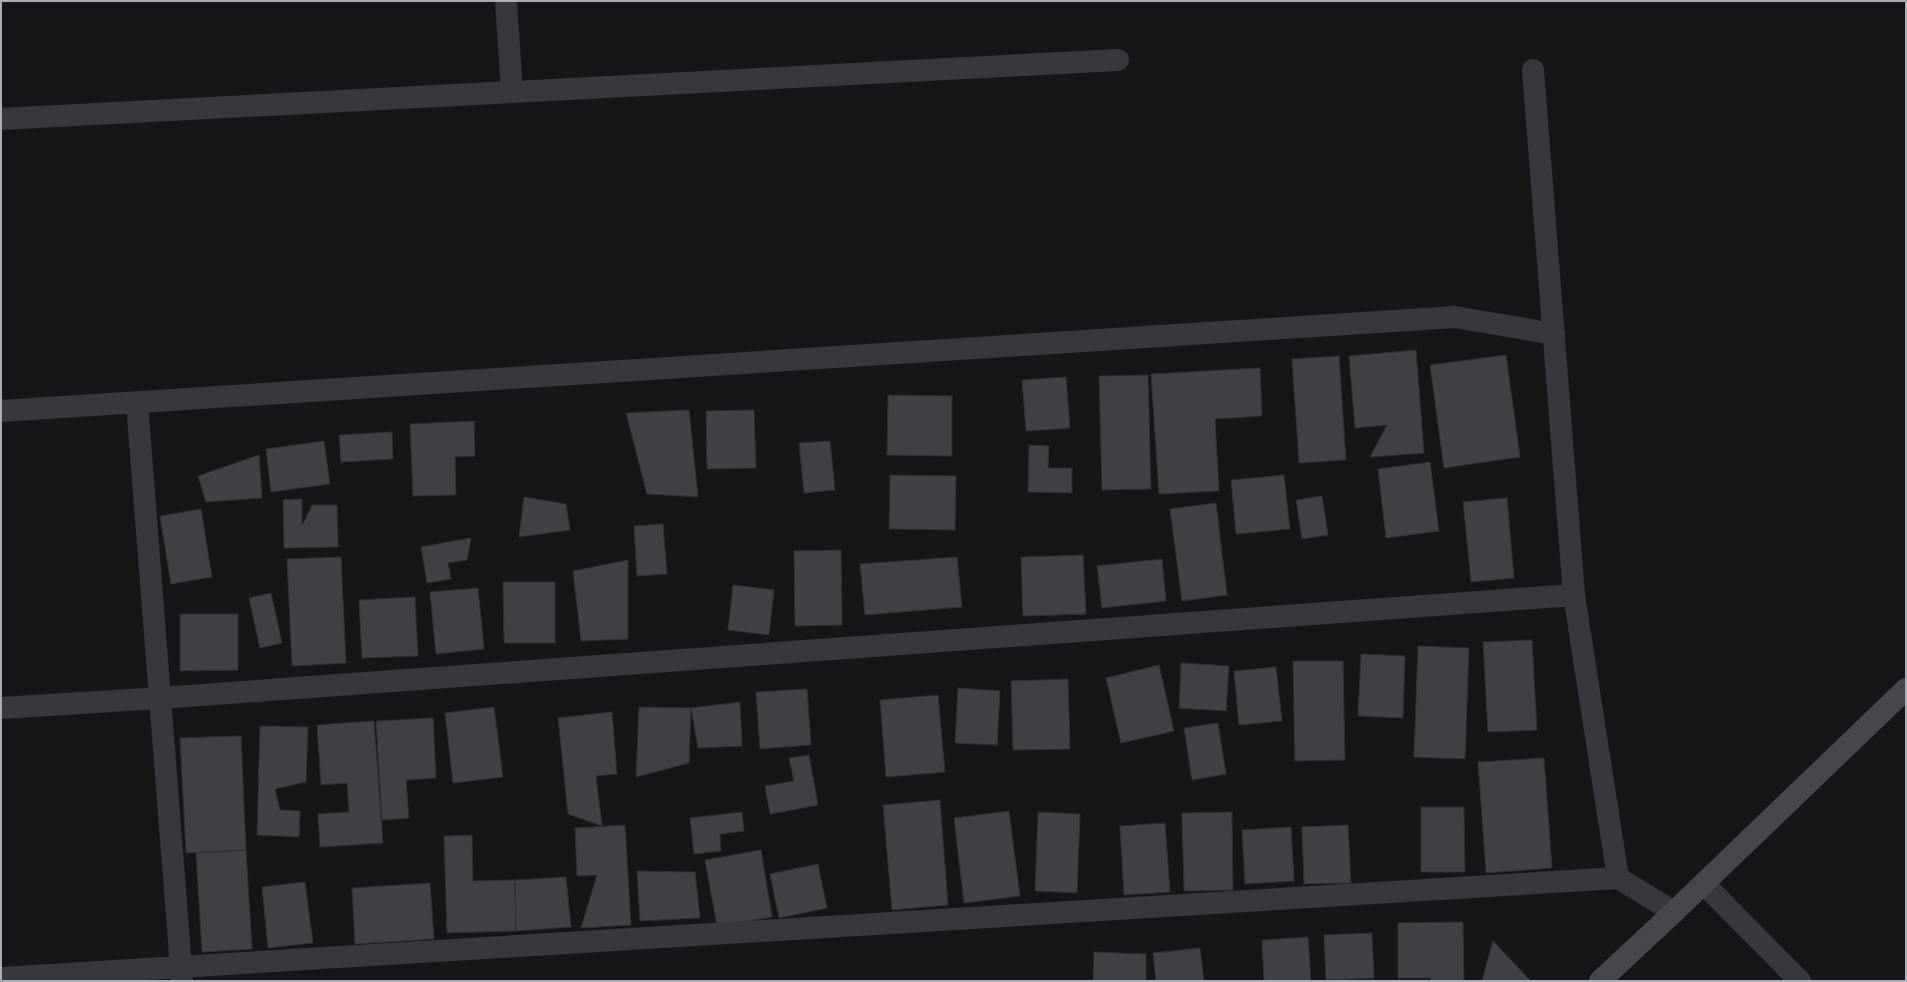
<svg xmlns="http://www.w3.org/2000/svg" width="1907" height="982" font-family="'Nunito Sans',sans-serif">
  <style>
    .building { fill: #404145; stroke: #303034 }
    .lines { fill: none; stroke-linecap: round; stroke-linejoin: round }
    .street { stroke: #37383d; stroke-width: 22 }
    .secondary { stroke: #45474d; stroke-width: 22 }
  </style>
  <rect width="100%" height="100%" fill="#161618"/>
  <g class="building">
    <polygon points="1416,350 1424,453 1370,457 1387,425 1355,428 1349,356"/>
    <polygon points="1506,355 1520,457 1444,468 1430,365"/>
    <polygon points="1339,356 1346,460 1299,463 1292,359"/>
    <polygon points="1260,368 1262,416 1215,419 1219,491 1159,494 1151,374"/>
    <polygon points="1148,375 1151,489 1102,490 1099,376"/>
    <polygon points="1066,377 1070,428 1026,431 1022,380"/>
    <polygon points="888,395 952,396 952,456 887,455"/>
    <polygon points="689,410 698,497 647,494 626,413"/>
    <polygon points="754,410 756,468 707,469 706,411"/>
    <polygon points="474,421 475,456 455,457 456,495 413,496 410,424"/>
    <polygon points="392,432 393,459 341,462 339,435"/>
    <polygon points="324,441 330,484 271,492 266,449"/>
    <polygon points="830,441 835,490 804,493 799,443"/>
    <polygon points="1029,445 1049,446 1048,468 1072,468 1072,493 1028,492"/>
    <polygon points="259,455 262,498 206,502 198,476"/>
    <polygon points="1430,462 1439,531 1386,538 1378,469"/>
    <polygon points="890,475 956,476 955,530 889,529"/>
    <polygon points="1284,475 1290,529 1236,534 1231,480"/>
    <polygon points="1322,496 1328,535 1302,539 1296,500"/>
    <polygon points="524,497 566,504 570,530 519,537"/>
    <polygon points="1507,498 1514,578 1471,582 1463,502"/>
    <polygon points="302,499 302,526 312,505 337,505 338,547 284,548 283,500"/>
    <polygon points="1216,503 1227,595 1182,601 1170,509"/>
    <polygon points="201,509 212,577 171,584 160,516"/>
    <polygon points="663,524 667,574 637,576 634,526"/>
    <polygon points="471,538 467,560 448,563 451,579 427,583 421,547"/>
    <polygon points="841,550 842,625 795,626 794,551"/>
    <polygon points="1083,555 1086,614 1023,616 1021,557"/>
    <polygon points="341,557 346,663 292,666 287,559"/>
    <polygon points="957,557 962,607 865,615 860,564"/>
    <polygon points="1162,559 1166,601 1102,608 1097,566"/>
    <polygon points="628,560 628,639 581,641 573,571"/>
    <polygon points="503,582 555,582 555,643 504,643"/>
    <polygon points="733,585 774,590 769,635 728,630"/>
    <polygon points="478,588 484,649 436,654 430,592"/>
    <polygon points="271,593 282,643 260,648 249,598"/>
    <polygon points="415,597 418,656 362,658 359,600"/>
    <polygon points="180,614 238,614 238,670 180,671"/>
    <polygon points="1532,640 1537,730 1488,732 1483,642"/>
    <polygon points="1418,646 1469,648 1465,759 1414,757"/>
    <polygon points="1361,654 1405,656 1403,718 1358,716"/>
    <polygon points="1293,661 1343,661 1345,760 1295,761"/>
    <polygon points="1181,663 1229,666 1226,711 1179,708"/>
    <polygon points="1159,665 1174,731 1121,743 1106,678"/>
    <polygon points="1276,667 1282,721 1239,725 1234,671"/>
    <polygon points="1068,679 1070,749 1013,750 1011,681"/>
    <polygon points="958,688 1000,691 997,745 955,743"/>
    <polygon points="807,689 811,745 760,749 756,692"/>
    <polygon points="938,695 945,772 886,777 880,700"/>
    <polygon points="740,702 742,746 698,748 691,708"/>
    <polygon points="494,707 503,777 453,783 445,713"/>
    <polygon points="639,707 691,708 689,763 636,777"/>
    <polygon points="612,712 617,774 596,776 602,826 568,814 558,718"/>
    <polygon points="433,718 436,778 406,780 409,818 382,820 376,721"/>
    <polygon points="374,721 383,843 320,847 318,814 349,812 347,783 321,785 317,725"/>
    <polygon points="1218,723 1226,774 1192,780 1184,728"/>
    <polygon points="260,726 308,727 306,782 275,789 280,810 300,811 299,837 257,835"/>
    <polygon points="241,736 246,850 186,853 180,738"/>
    <polygon points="809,755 818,805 770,814 765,786 794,781 789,758"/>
    <polygon points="1544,758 1552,868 1486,873 1478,762"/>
    <polygon points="940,800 948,905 892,910 883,805"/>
    <polygon points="1421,807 1464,807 1465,872 1421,872"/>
    <polygon points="1009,811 1020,896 964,903 954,818"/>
    <polygon points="742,812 744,831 720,834 721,851 694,854 690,818"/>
    <polygon points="1038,812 1080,814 1077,893 1035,891"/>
    <polygon points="1232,812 1233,890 1184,891 1182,813"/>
    <polygon points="1165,823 1170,892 1124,895 1120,826"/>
    <polygon points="625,825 631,925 581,928 597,875 577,876 575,828"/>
    <polygon points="1348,825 1351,883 1304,884 1302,827"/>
    <polygon points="1291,827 1294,881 1245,884 1242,830"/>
    <polygon points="472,835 473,881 515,880 516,931 447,933 444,836"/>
    <polygon points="246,850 252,949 202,952 196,853"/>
    <polygon points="761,850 772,917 717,926 705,860"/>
    <polygon points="818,864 827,908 779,918 770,874"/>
    <polygon points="637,871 695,872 700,918 640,921"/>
    <polygon points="566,877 571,927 516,931 515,880"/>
    <polygon points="305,882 313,943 268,948 262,887"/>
    <polygon points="430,883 434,939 355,944 352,888"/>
    <polygon points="1463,922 1464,981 1432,981 1430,978 1398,978 1398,923"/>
    <polygon points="1372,933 1374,978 1326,980 1324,935"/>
    <polygon points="1308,937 1311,981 1264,981 1262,940"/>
    <polygon points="1493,941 1531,981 1482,981"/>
    <polygon points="1200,948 1204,981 1156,981 1153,953"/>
    <polygon points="1094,952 1146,954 1146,981 1093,981"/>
  </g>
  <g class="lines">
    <g class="street">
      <polyline points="506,1 512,92"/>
      <polyline points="1533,70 1574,595 1618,878"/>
      <polyline points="1,119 1118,60"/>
      <polyline points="137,403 182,980"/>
      <polyline points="1,411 1455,317 1554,334"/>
      <polyline points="1,708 160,698 1574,595"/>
      <polyline points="1704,884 1800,981"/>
      <polyline points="1,978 1618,878 1674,912"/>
    </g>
    <polyline class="secondary" points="1600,981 1674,912 1906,689"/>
  </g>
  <rect width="1907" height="982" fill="none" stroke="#a8adb8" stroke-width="4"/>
</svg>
